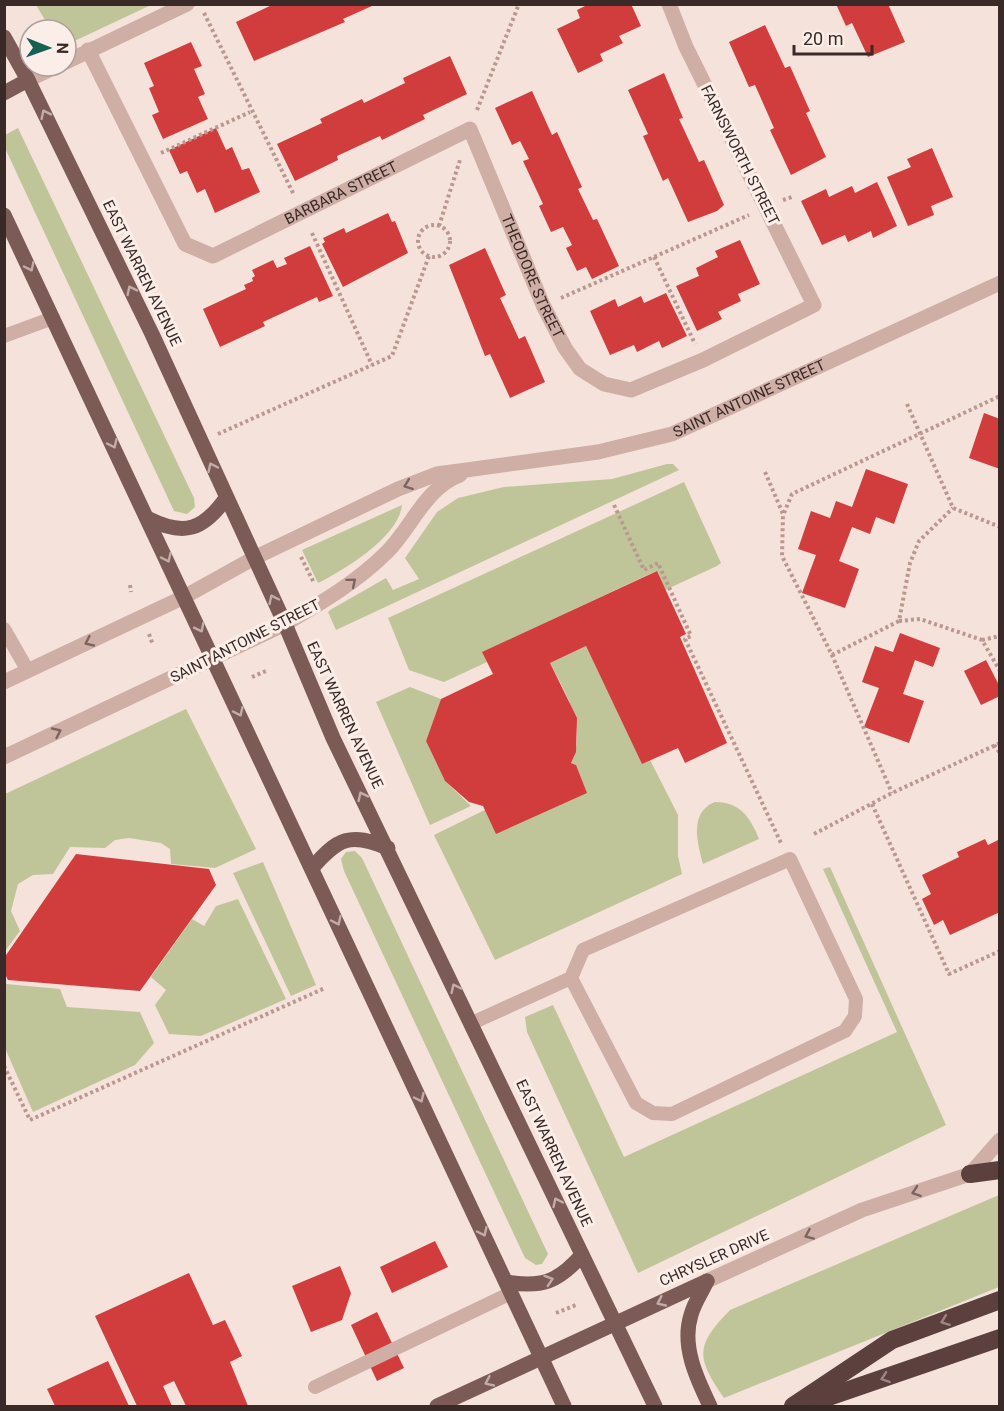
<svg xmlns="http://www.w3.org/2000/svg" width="1004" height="1411" font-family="Roboto,sans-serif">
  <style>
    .green { fill: #c0c599 }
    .building { fill: #d13d3c }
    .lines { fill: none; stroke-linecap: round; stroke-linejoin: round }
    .path { stroke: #ba988f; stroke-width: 4; stroke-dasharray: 3 3; stroke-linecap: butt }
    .service { stroke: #ceaea5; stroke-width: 14 }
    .minor { stroke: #ceaea5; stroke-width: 15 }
    .tertiary { stroke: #ceaea5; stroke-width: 15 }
    .primary { stroke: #7c5b57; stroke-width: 15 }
    .motorway { stroke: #5b403d; stroke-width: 18 }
    .oneway { stroke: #c2aca7 }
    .oneway2 { stroke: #7c6560 }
    .oneway3 { stroke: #9b8681 }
    .labels { text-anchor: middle; stroke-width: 6; stroke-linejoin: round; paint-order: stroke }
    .street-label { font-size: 15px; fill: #392927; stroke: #fbeee8 }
  </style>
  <rect width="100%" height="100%" fill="#f4e2db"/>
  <g class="green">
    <polygon points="36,5 151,5 66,45 66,30 51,30"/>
    <polygon points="18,128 194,498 195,507 187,514 174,511 5,148 5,135"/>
    <polygon points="667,464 673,464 679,470 336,630 328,612 330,610 386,578 393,590 419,579 405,558 437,512 458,498 504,487 612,479"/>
    <polygon points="684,482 721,563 717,566 665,590 656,571 483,652 487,662 444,682 409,670 388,618"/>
    <path d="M 402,505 C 399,537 344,570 318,583 L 302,550 Z"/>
    <path d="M 586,646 L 642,763 L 650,760 L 678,815 L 678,856 L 682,874 L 495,960 L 434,835 L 576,765 L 571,763 C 588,728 566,694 550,663 Z"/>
    <polygon points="410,687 441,699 426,741 445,781 471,806 430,825 376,702"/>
    <polygon points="186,709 256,849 215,868 171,864 170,849 161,843 129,838 115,840 105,848 70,847 53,874 33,875 18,884 11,911 20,931 5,951 5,794"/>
    <path d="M 715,802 C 740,802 750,817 759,839 L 703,864 C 697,843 689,812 715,802 Z"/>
    <polygon points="355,851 362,858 548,1254 542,1264 536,1265 525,1258 344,871 341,859 346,852"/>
    <polygon points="263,862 316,985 291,996 233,873"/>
    <polygon points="830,867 946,1125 638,1273 527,1032 525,1017 553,1005 624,1157 897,1032 823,869"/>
    <polygon points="238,899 286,999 201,1036 169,1034 155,1005 166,990 151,977 192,919 204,926 216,906"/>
    <polygon points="6,984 60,989 67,1007 140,1012 154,1043 135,1065 33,1112 5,1048"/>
    <path d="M 999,1195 L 999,1287 L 724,1398 C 695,1357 696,1345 730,1310 Z"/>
  </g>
  <g class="building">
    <polygon points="274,4 282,6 374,5 343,19 345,22 254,61 236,22"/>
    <polygon points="589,4 631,4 641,26 619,36 623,43 600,54 603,61 578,73 557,29 580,18 577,10"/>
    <polygon points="836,4 888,4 905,42 868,57 852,23 846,26"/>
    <polygon points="765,25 785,68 790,66 810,111 806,113 826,157 791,175 770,130 774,128 755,85 749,87 729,42"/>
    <polygon points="191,42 202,66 194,69 205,94 198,97 208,119 163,139 152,115 159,112 149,88 154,86 144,63"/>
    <polygon points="450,56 467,94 423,115 425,119 382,140 380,136 337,156 338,160 295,181 277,144 322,123 320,119 362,99 364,103 405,83 403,78"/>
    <polygon points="664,73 683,118 679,119 699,162 704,160 724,205 717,211 688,222 668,178 663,181 643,136 648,134 628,90"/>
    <polygon points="532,91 552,135 557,132 582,187 578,189 593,220 597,219 619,266 592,279 586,267 577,271 566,248 572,245 563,227 551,232 539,206 543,204 523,161 529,159 520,141 512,145 495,108"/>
    <polygon points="216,128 226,150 232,147 242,170 249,168 260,192 215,213 205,189 197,193 187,171 180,174 169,150"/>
    <polygon points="932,148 953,197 931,206 934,215 908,226 887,177 911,167 907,159"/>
    <polygon points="877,182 897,226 873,238 871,231 848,242 845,235 822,245 801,201 826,189 829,197 852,186 855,193"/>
    <polygon points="388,213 392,222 395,221 408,253 343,287 322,244 325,242 323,238 344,228 346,233"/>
    <polygon points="740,240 760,284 738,294 741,301 718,312 722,319 697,331 676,286 699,276 696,268 718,257 715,251"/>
    <polygon points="310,246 333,296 319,302 317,297 263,322 265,326 220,347 203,309 246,289 244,285 253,281 252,278 255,276 252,270 273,260 277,268 287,264 284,258"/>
    <polygon points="485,248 506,295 500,298 519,339 525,336 545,382 510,398 490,354 485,356 449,265"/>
    <polygon points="666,293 687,336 662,348 659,341 637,352 634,345 610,355 590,311 615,299 618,307 641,296 644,303"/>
    <polygon points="984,413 1000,419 1000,469 969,458"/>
    <polygon points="866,469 908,484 894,524 876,517 870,534 852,527 839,561 859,569 845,608 802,593 816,555 798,549 811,511 830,518 836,501 852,507"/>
    <polygon points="657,571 686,634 680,637 727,743 685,763 678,748 642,764 586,646 550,663 577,718 576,752 571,763 576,765 587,793 496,834 483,806 469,802 445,781 426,741 441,699 493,674 482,652"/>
    <polygon points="900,633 940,648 933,667 915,660 903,694 924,701 909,743 864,727 879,688 862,682 875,646 893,652"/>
    <polygon points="986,660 1000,687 1000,696 981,705 964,671"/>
    <polygon points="985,839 988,845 1000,839 1000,912 950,935 943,920 934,925 922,899 931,894 922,875 959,857 957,852"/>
    <polygon points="76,854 209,869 216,885 140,991 8,980 4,972 4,958"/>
    <polygon points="435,1241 448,1267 392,1293 380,1267"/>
    <polygon points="340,1266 351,1293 342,1320 311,1332 292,1286"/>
    <polygon points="189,1273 213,1325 225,1320 242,1356 230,1362 248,1406 186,1406 174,1381 163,1386 172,1406 137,1406 95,1316"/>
    <polygon points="377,1312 404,1368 377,1381 351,1325"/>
    <polygon points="108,1361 129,1406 55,1406 47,1389"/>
  </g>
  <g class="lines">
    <g class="path">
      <polyline points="204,13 294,195"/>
      <polyline points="477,110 519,4"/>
      <polyline points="161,153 250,112"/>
      <polyline points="783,200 792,197"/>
      <circle cx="434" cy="241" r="16"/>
      <polyline points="439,226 460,160"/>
      <polyline points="312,233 372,365"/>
      <polyline points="654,257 695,344"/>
      <polyline points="561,298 749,215"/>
      <polyline points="907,404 953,508 1000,527"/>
      <polyline points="218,434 392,356 429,256"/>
      <polyline points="765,472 783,514 782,556 832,655 892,793"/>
      <polyline points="614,505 644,570 658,563 691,636 685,639 781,843"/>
      <polyline points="784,513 792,494 1000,396"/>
      <polyline points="301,557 314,583"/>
      <polyline points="130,585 131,592"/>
      <polyline points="899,621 920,619 982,640 1000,671"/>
      <polyline points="149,634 153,645"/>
      <polyline points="982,640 1000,636"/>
      <polyline points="832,655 899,621 910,563 919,541 953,508"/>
      <polyline points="252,677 266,671"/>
      <polyline points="994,745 1000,753"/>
      <polyline points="872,804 949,974 1000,951"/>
      <polyline points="814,834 892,793 1000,743"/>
      <polyline points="4,1066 30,1120 325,988"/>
      <polyline points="556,1313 576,1305"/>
    </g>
    <g class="service">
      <polyline points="4,336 53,318"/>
      <polyline points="4,629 28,671"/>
      <polyline points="472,1023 571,978 636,1103 653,1113 672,1114 845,1031 855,1016 856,999 790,859 583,950 571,978"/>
      <polyline points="315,1387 511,1293"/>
    </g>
    <g class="minor">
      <path id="s1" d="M 88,50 L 185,244 L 213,256 L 470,129 L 543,305 L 565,348 L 580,369 L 604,384 L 631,390 L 703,360 L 814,305 L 686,47 L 669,4"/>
      <polyline points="66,62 187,4"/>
      <polyline points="28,80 57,66"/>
      <path id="s2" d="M 254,558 L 398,489 L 437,474 L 598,452 L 672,434 L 1000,283"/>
      <path d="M 285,624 C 321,603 357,582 387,552 C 412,527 425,488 460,475"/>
    </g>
    <g class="tertiary">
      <polyline points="4,682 184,597 254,558"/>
      <polyline points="4,757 285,624"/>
      <polyline points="707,1281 862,1210 970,1174 1000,1140"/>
    </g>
    <g class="primary">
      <polyline points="4,37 28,80 152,334 285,624 333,738 655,1406"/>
      <polyline points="4,93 28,80"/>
      <polyline points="4,215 564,1406"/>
      <path d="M 149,519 C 185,537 204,529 226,498"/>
      <path d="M 312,868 C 338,838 350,832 388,848"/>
      <path d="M 707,1281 C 702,1292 694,1303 691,1315 C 681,1346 697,1379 710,1406"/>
      <path d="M 506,1282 C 542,1288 558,1282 582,1255"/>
      <polyline points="437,1406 707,1281"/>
    </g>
    <g class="motorway">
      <polyline points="970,1174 1000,1170"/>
      <polyline points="808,1404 1000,1338"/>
      <polyline points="793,1406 892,1340 1000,1300"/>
    </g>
  </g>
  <defs><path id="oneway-chevron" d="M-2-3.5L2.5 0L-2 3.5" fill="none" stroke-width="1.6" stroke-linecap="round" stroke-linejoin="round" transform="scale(1.5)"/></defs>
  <g class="oneway">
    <use href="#oneway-chevron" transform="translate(45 114) rotate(-116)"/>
    <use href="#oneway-chevron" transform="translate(30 267) rotate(65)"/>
    <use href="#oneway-chevron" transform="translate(131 290) rotate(-116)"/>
    <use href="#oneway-chevron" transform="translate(113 444) rotate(65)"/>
    <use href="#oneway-chevron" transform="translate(212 467) rotate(-115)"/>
    <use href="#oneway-chevron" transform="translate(167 558) rotate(65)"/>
    <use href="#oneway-chevron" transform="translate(273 599) rotate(-115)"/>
    <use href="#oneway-chevron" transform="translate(200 628) rotate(63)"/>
    <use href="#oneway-chevron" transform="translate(239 712) rotate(65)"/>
    <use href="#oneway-chevron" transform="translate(362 796) rotate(-116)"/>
    <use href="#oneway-chevron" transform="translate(337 921) rotate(65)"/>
    <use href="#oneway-chevron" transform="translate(455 988) rotate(-116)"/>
    <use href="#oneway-chevron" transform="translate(420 1098) rotate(65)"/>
    <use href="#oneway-chevron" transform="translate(557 1202) rotate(-115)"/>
    <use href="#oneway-chevron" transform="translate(483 1232) rotate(65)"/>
    <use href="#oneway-chevron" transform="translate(549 1280) rotate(-18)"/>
    <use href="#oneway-chevron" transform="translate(661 1302) rotate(155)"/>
    <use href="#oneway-chevron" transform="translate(489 1382) rotate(155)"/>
  </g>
  <g class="oneway2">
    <use href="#oneway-chevron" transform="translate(408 485) rotate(159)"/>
    <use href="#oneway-chevron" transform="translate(352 582) rotate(-40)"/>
    <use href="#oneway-chevron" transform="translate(89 642) rotate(155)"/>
    <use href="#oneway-chevron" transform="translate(57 732) rotate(-25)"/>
    <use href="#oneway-chevron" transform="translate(916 1192) rotate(161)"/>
    <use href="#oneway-chevron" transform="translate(809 1235) rotate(156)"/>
  </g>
  <g class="oneway3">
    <use href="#oneway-chevron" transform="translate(945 1321) rotate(159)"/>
    <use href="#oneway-chevron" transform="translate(885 1378) rotate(161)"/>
  </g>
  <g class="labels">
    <g class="street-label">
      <text transform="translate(740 155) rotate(63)" y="5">FARNSWORTH STREET</text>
      <text dy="5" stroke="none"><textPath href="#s1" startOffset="390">BARBARA STREET</textPath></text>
      <text transform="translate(142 273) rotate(64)" y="5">EAST WARREN AVENUE</text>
      <text dy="5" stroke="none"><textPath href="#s1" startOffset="694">THEODORE STREET</textPath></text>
      <text dy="5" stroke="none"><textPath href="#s2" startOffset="525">SAINT ANTOINE STREET</textPath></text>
      <text transform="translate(245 641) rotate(-27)" y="5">SAINT ANTOINE STREET</text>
      <text transform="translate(345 715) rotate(65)" y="5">EAST WARREN AVENUE</text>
      <text transform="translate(554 1153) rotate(65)" y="5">EAST WARREN AVENUE</text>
      <text transform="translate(714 1258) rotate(-24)" y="5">CHRYSLER DRIVE</text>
    </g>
  </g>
  <rect width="1004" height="1411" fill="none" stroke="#392927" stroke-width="12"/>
  <g transform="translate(48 48) rotate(91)"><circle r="28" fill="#fbeee8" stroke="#ad9f9b" stroke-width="1.5"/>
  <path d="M0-4.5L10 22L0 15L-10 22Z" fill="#185f53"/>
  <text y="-9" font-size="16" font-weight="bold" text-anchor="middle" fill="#392927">N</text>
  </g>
  <path d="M794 45v9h78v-9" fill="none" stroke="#392927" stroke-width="3"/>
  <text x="803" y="45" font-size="18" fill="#392927" stroke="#fbeee8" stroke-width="4.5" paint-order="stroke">20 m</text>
</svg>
